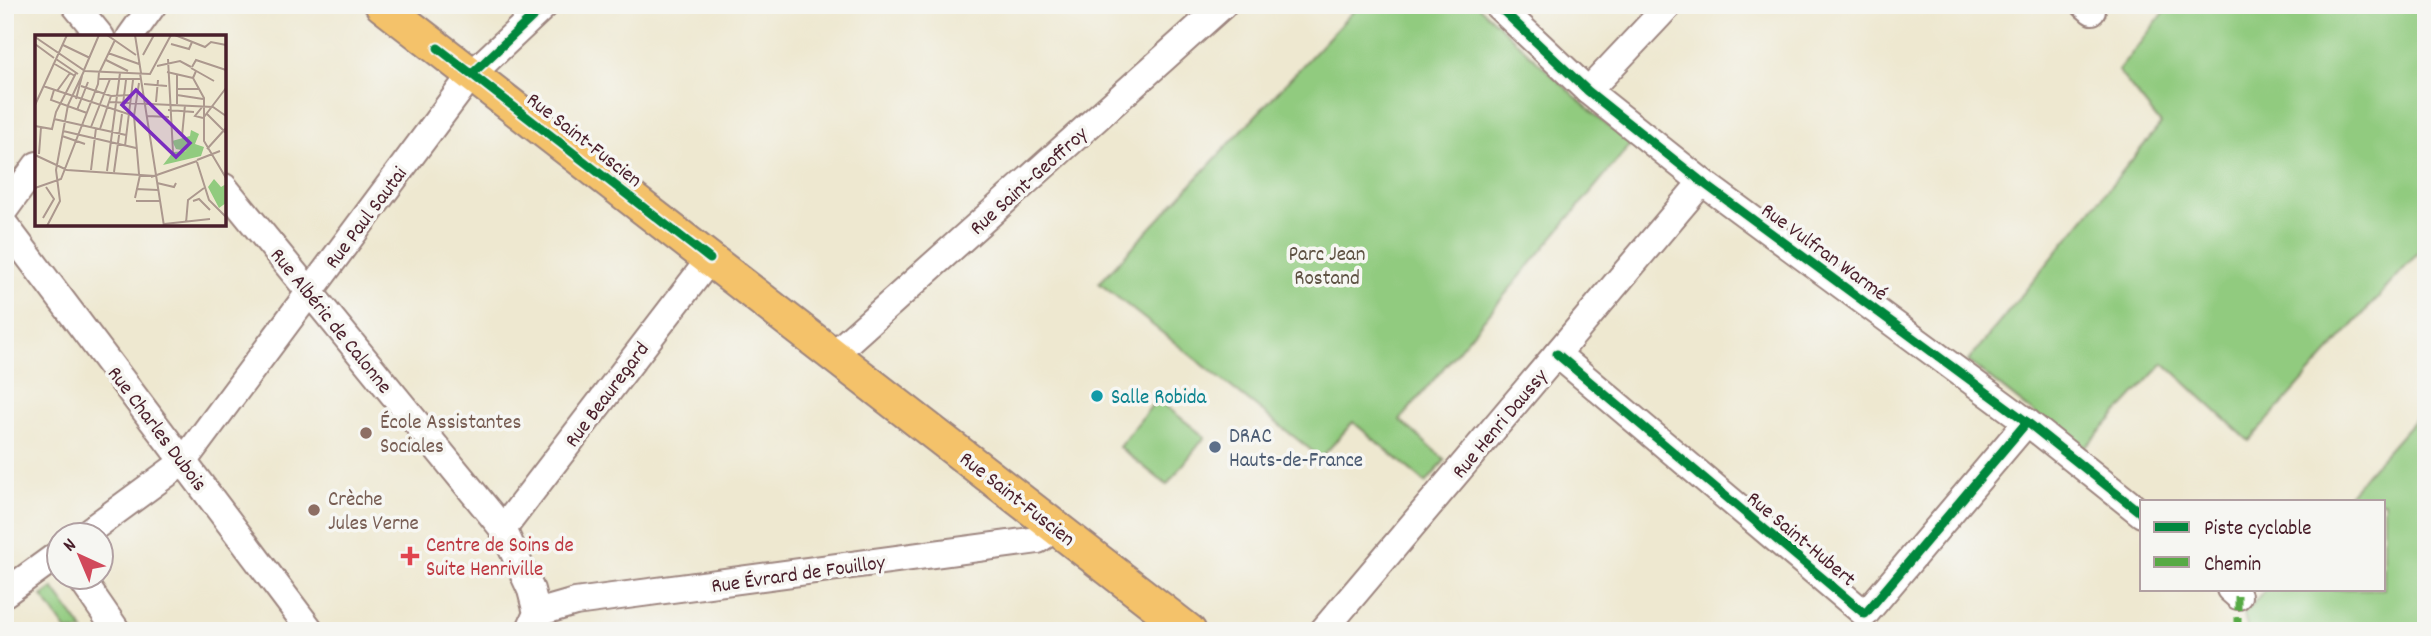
<svg xmlns="http://www.w3.org/2000/svg" width="2431" height="636" font-family="Dekko,sans-serif">
  <style>
    .green { fill: #91cb7f; stroke: #6e7555; stroke-width: 2 }
    .lines { fill: none; stroke-linecap: round; stroke-linejoin: round }
    .minor-casing { stroke: #9c847e; stroke-width: 30 }
    .major-casing { stroke: #9c847e; stroke-width: 37 }
    .minor { stroke: #fff; stroke-width: 26 }
    .major { stroke: #f4c26a; stroke-width: 33 }
    .quiet { stroke: #57aa44; stroke-width: 7; stroke-dasharray: 14 7; stroke-linecap: butt }
    .cycleway-casing { stroke: #f6f6f2; stroke-width: 13 }
    .cycleway { stroke: #00873e; stroke-width: 9 }
    .culture-dot { fill: #0f9aa8; stroke: #f6f6f2; stroke-width: 2.5 }
    .education-dot { fill: #8d6e63; stroke: #f6f6f2; stroke-width: 2.5 }
    .service-dot { fill: #5c6f8a; stroke: #f6f6f2; stroke-width: 2.5 }
    .health-dot { fill: #e0444e; stroke: #f6f6f2; stroke-width: 2.5 }
    .labels { text-anchor: middle; stroke-width: 7; stroke-linejoin: round; paint-order: stroke }
    .street-label { font-size: 21px; fill: #4a1f2b; stroke: #f6f6f2 }
    .park-label { font-size: 21px; fill: #5f5344; stroke: #f6f6f2 }
    .culture-label { font-size: 21px; fill: #0d838f; stroke: #f6f6f2; text-anchor: start }
    .education-label { font-size: 21px; fill: #785e54; stroke: #f6f6f2; text-anchor: start }
    .service-label { font-size: 21px; fill: #4e5e75; stroke: #f6f6f2; text-anchor: start }
    .health-label { font-size: 21px; fill: #be3a42; stroke: #f6f6f2; text-anchor: start }
    .inset-road { fill: none; stroke: #ac988e; stroke-width: 2 }
    .view { fill: #7b2cbf; fill-opacity: 0.15; stroke: #7b2cbf; stroke-width: 3.5 }
    .inset-edge { fill: none; stroke: #4a1f2b; stroke-width: 3.5 }
  </style>
  <rect width="100%" height="100%" fill="#f6f6f2"/>
  <filter id="ink" filterUnits="userSpaceOnUse"><feTurbulence type="fractalNoise" baseFrequency=".0143" numOctaves="2"/><feDisplacementMap in="SourceGraphic" scale="14" xChannelSelector="R" yChannelSelector="G"/><feConvolveMatrix kernelMatrix="1 2 1 2 8 2 1 2 1" color-interpolation-filters="sRGB"/></filter>
  <filter id="wash" filterUnits="userSpaceOnUse"><feTurbulence type="fractalNoise" baseFrequency=".00686" numOctaves="4" result="noise"/><feDisplacementMap in="SourceGraphic" scale="28" xChannelSelector="R" yChannelSelector="G"/><feGaussianBlur stdDeviation="1.57" result="paint"/><feColorMatrix in="noise" values="0 0 0 0 0 0 0 0 0 0 0 0 0 0 0 0 0 1.4 0 .05"/><feComposite in="paint" operator="in"/></filter>
  <g filter="url(#wash)">
    <rect width="100%" height="100%" fill="#eee8d0"/>
    <g class="green">
      <polygon points="1359,5 1477,5 1605,124 1631,144 1400,420 1445,460 1426,483 1353,422 1321,458 1099,283"/>
      <polygon points="2170,5 2426,5 2426,244 2249,441 2164,363 2082,451 1968,361 2161,124 2118,71"/>
      <polygon points="1157,399 1205,437 1167,485 1119,447"/>
      <polygon points="2426,407 2426,631 2248,631 2244,614 2266,589 2384,589 2384,501 2343,501"/>
      <polygon points="53,588 84,631 67,631 42,596"/>
    </g>
  </g>
  <g filter="url(#ink)">
    <g class="lines">
      <defs>
        <g id="minor">
          <polyline points="75,5 101,37"/>
          <polyline points="1497,5 1588,91 1702,182 2027,422 2142,514"/>
          <polyline points="2085,5 2092,11"/>
          <polyline points="130,37 153,5"/>
          <polyline points="1588,91 1669,5"/>
          <polyline points="224,187 503,529 531,590 537,613 529,631"/>
          <polyline points="5,209 37,165"/>
          <polyline points="5,225 311,631"/>
          <polyline points="1557,354 1865,614 2027,422"/>
          <polyline points="833,355 1223,5"/>
          <polyline points="503,529 710,259"/>
          <polyline points="85,534 183,462 472,74 545,5"/>
          <polyline points="79,576 117,631"/>
          <polyline points="2230,589 2238,596"/>
          <polyline points="5,593 60,553"/>
          <polyline points="537,613 575,602 1038,540 1056,528"/>
          <polyline points="1323,631 1702,182"/>
        </g>
        <polyline id="major" points="382,5 1189,631"/>
      </defs>
      <use href="#minor" class="minor-casing"/>
      <use href="#major" class="major-casing"/>
      <use href="#minor" class="minor"/>
      <use href="#major" class="major"/>
      <polyline class="quiet" points="2238,596 2238,631"/>
      <defs>
        <g id="cycleway">
          <polyline points="1497,5 1588,91 1702,182 2027,422 2142,514"/>
          <polyline points="438,48 710,259"/>
          <polyline points="472,74 545,5"/>
          <polyline points="1557,354 1865,614 2027,422"/>
        </g>
      </defs>
      <use href="#cycleway" class="cycleway-casing"/>
      <use href="#cycleway" class="cycleway"/>
    </g>
  </g>
  <circle class="culture-dot" cx="1097" cy="396" r="7"/>
  <g class="education-dot">
    <circle cx="366" cy="433" r="7"/>
    <circle cx="314" cy="510" r="7"/>
  </g>
  <circle class="service-dot" cx="1215" cy="447" r="7"/>
  <path class="health-dot" d="M406.5 545.5h7v7h7v7h-7v7h-7v-7h-7v-7h7z"/>
  <g class="labels">
    <g class="street-label">
      <text transform="translate(585 139) rotate(38)" y="7">Rue Saint-Fuscien</text>
      <text transform="translate(1028 180) rotate(-42)" y="7">Rue Saint-Geoffroy</text>
      <text transform="translate(365 217) rotate(-53)" y="7">Rue Paul Sautai</text>
      <text transform="translate(1825 251) rotate(36)" y="7">Rue Vulfran Warmé</text>
      <text transform="translate(332 320) rotate(51)" y="7">Rue Albéric de Calonne</text>
      <text transform="translate(606 394) rotate(-53)" y="7">Rue Beauregard</text>
      <text transform="translate(1499 423) rotate(-50)" y="7">Rue Henri Daussy</text>
      <text transform="translate(158 428) rotate(53)" y="7">Rue Charles Dubois</text>
      <text transform="translate(1018 498) rotate(38)" y="7">Rue Saint-Fuscien</text>
      <text transform="translate(1802 538) rotate(40)" y="7">Rue Saint-Hubert</text>
      <text transform="translate(798 573) rotate(-8)" y="7">Rue Évrard de Fouilloy</text>
    </g>
    <g class="park-label">
      <text x="1327" y="260">Parc Jean<tspan x="1327" dy="24">Rostand</tspan></text>
    </g>
    <g class="culture-label">
      <text x="1111" y="403">Salle Robida</text>
    </g>
    <g class="education-label">
      <text x="380" y="428">École Assistantes<tspan x="380" dy="24">Sociales</tspan></text>
      <text x="328" y="505">Crèche<tspan x="328" dy="24">Jules Verne</tspan></text>
    </g>
    <g class="service-label">
      <text x="1229" y="442">DRAC<tspan x="1229" dy="24">Hauts-de-France</tspan></text>
    </g>
    <g class="health-label">
      <text x="426" y="551">Centre de Soins de<tspan x="426" dy="24">Suite Henriville</tspan></text>
    </g>
  </g>
  <g transform="translate(35 35)">
    <rect width="191" height="191" fill="#eee8d0"/>
    <path d="M 156,95 L 164,99 L 160,109 L 169,112 L 166,121 L 128,130 L 138,117 L 152,116 L 141,114 L 137,106 L 155,101 ZM 179,144 L 186,152 L 191,149 L 191,168 L 184,173 L 173,152 Z" fill="#91cb7f"/>
    <path class="inset-road" d="M 72,0 L 101,20M 100,0 L 106,38M 140,0 L 170,12 L 176,7 L 191,10M 0,2 L 50,36 L 115,39 L 136,0M 0,9 L 19,23M 136,9 L 154,14 L 157,7M 28,10 L 55,23M 73,18 L 104,29M 108,20 L 119,0M 21,24 L 43,39M 133,24 L 138,117M 71,25 L 93,36M 18,28 L 40,41M 122,31 L 145,26 L 156,32M 157,32 L 161,25 L 191,35M 156,33 L 179,46M 49,35 L 64,0M 65,36 L 80,5M 161,36 L 158,43 L 169,63 L 169,106 L 191,143M 132,37 L 158,43M 105,38 L 129,191M 142,39 L 142,69M 64,44 L 105,44M 109,49 L 132,51M 8,51 L 99,81 L 104,48M 46,51 L 76,61 L 96,60M 142,54 L 164,54M 19,55 L 16,65 L 52,78M 22,56 L 35,38M 142,60 L 168,64M 41,64 L 47,41M 74,67 L 178,72 L 191,81M 121,67 L 123,45M 88,69 L 91,45M 0,70 L 32,0M 168,71 L 160,81 L 168,83M 42,75 L 53,47M 133,75 L 159,77M 172,79 L 191,98M 99,81 L 104,139M 112,81 L 134,82M 169,82 L 191,53M 19,84 L 91,100M 0,91 L 17,94 L 21,77 L 41,38M 56,92 L 75,44M 65,94 L 76,61M 28,96 L 101,113M 27,101 L 50,109M 147,101 L 150,70M 90,111 L 98,45M 172,114 L 191,93M 4,119 L 6,92M 0,120 L 32,135 L 120,141M 162,125 L 185,116M 162,127 L 174,165 L 191,182M 56,135 L 61,93M 72,136 L 85,38M 79,137 L 87,79M 116,142 L 162,126M 122,148 L 139,152 L 141,148M 0,153 L 26,144 L 63,49 L 64,37M 101,154 L 123,155M 100,163 L 105,140M 101,166 L 125,166M 158,166 L 164,164 L 175,175M 8,183 L 19,164 L 11,152M 151,188 L 153,165 L 169,153M 129,189 L 175,184M 12,191 L 25,166 L 21,135 L 33,70 L 49,36"/>
    <path class="view" d="M 101,55 L 155,108 L 141,122 L 87,70 Z"/>
    <rect width="191" height="191" class="inset-edge"/>
  </g>
  <rect width="2431" height="636" fill="none" stroke="#f6f6f2" stroke-width="28"/>
  <rect x="2140" y="500" width="245" height="91" fill="#f6f6f2" stroke="#b1a0a2" stroke-width="2"/>
  <rect x="2154" y="522" width="35" height="10" fill="#00873e" stroke="#b1a0a2" stroke-width="2"/>
  <text x="2204" y="534" font-size="21" fill="#4a1f2b">Piste cyclable</text>
  <rect x="2154" y="557" width="35" height="10" fill="#57aa44" stroke="#b1a0a2" stroke-width="2"/>
  <text x="2204" y="570" font-size="21" fill="#4a1f2b">Chemin</text>
  <g transform="translate(80 556) rotate(316)"><circle r="33" fill="#f6f6f2" stroke="#b1a0a2" stroke-width="2"/>
  <path d="M0-5L12 26L0 18L-12 26Z" fill="#d1495b"/>
  <text y="-10" font-size="19" font-weight="bold" text-anchor="middle" fill="#4a1f2b">N</text>
  </g>
</svg>
